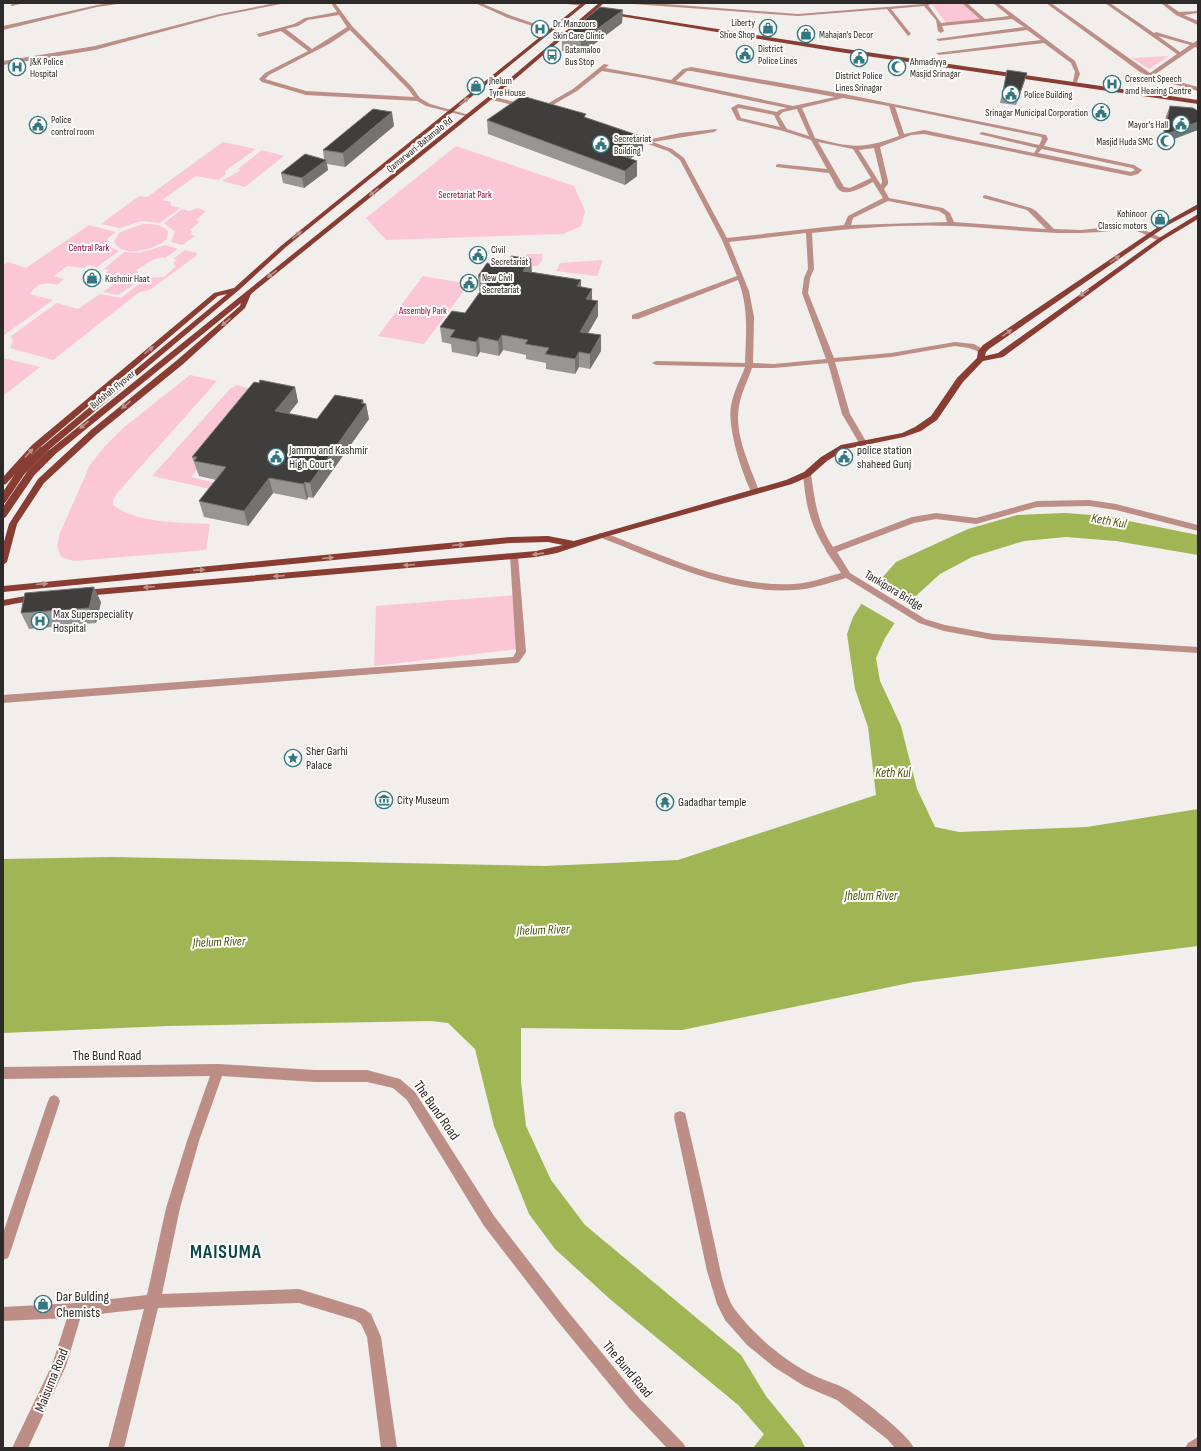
<svg xmlns="http://www.w3.org/2000/svg" width="1201" height="1451" font-family="'Sofia Sans Condensed',sans-serif">
  <style>
    .green { fill: #fbc6d5 }
    .water { fill: #a0b553 }
    .pier { fill: #f1eeec }
    .lines { fill: none; stroke-linecap: round; stroke-linejoin: round }
    .canal { fill: #a0b553; fill-rule: evenodd }
    .minor { fill: #bc8e86; fill-rule: evenodd }
    .major { fill: #893c31; fill-rule: evenodd }
    .major-bridge { stroke: #893c31; stroke-width: 8 }
    .wall { fill: #989694 }
    .shaded-wall { fill: #747371 }
    .building { fill: #3f3e3c; stroke: #747371 }
    .oneway { fill: #be928b }
    .labels { text-anchor: middle; stroke-width: 4; stroke-linejoin: round; paint-order: stroke }
    .far-poi-label { font-size: 10px; fill: #2c2b2a; stroke: #fffcf9; text-anchor: start }
    .far-street-label { font-size: 10px; fill: #2c2b2a; stroke: #fffcf9 }
    .far-park-label { font-size: 10px; fill: #880f48; stroke: #fffcf9 }
    .poi-label { font-size: 12px; fill: #2c2b2a; stroke: #fffcf9; text-anchor: start }
    .street-label { font-size: 12px; fill: #2c2b2a; stroke: #fffcf9 }
    .water-label { font-size: 13px; font-style: italic; fill: #49560d; stroke: #fffcf9 }
    .near-street-label { font-size: 14px; fill: #2c2b2a; stroke: #fffcf9 }
    .near-poi-label { font-size: 14px; fill: #2c2b2a; stroke: #fffcf9; text-anchor: start }
    .near-district-label { font-size: 19px; font-weight: bold; letter-spacing: 1px; fill: #094851; stroke: #fffcf9 }
  </style>
  <rect width="100%" height="100%" fill="#f1eeec"/>
  <g class="green">
    <polygon points="931,3 964,3 984,20 947,24"/>
    <polygon points="1169,56 1149,69 1132,58"/>
    <polygon points="223,142 256,149 225,171 226,174 218,180 196,176 162,200 171,202 171,206 180,208 160,223 141,221 120,228 101,224 139,196 147,197"/>
    <polygon points="456,146 574,186 585,211 581,226 563,234 386,240 366,218"/>
    <polygon points="262,150 284,156 245,187 222,181 241,170 238,169"/>
    <polygon points="198,208 206,211 196,220 199,222 190,230 192,231 190,234 195,236 182,245 171,242 175,232 164,223 182,209 189,211"/>
    <path d="M 143,224 C 152,224 161,224 168,231 L 167,239 C 156,249 121,260 114,241 L 120,232 Z"/>
    <path d="M 89,225 L 116,232 L 108,238 L 107,242 L 110,247 L 119,251 L 97,267 L 88,265 L 85,268 L 67,266 L 54,276 L 64,279 L 57,285 C 44,281 38,284 29,294 L 53,300 L 3,336 L 3,265 L 8,262 L 26,268 Z"/>
    <path d="M 166,245 L 178,249 L 165,258 C 155,256 145,265 136,270 L 138,272 L 136,275 L 145,277 L 118,295 L 103,292 L 122,278 L 105,273 L 109,270 L 104,269 L 124,252 L 139,253 Z"/>
    <polygon points="185,250 197,253 196,256 151,289 138,293 53,360 10,348 13,341 11,336 57,303 78,309 100,294 121,298 147,278 164,277 176,266 173,264 177,260 173,259"/>
    <polygon points="526,254 542,254 542,260 538,266 523,267 527,260"/>
    <polygon points="603,260 597,276 556,271 560,263"/>
    <polygon points="423,276 469,284 424,344 378,336"/>
    <polygon points="3,358 40,367 3,396"/>
    <path d="M 190,375 L 217,381 L 117,493 L 113,500 L 113,505 C 139,524 178,522 210,524 L 206,550 L 74,561 L 61,557 L 57,546 L 60,533 L 90,465 L 105,446 L 123,428 Z"/>
    <polygon points="237,385 260,392 191,477 227,486 224,492 152,476 230,389"/>
    <polygon points="516,595 518,649 374,666 376,606"/>
  </g>
  <g class="water">
    <polygon points="1065,513 1104,516 1198,535 1198,555 1116,541 1066,537 1024,541 972,557 940,574 907,604 885,638 876,658 880,681 901,726 917,789 935,827 959,832 1087,827 1198,809 1198,946 914,982 682,1030 521,1028 521,1082 526,1126 551,1180 585,1225 741,1355 772,1406 760,1423 611,1300 555,1249 529,1214 494,1126 475,1049 448,1023 431,1021 168,1026 3,1033 3,859 112,857 545,866 678,860 876,795 868,727 855,689 847,634 853,617 867,595 896,562 968,529 1017,515"/>
    <polygon points="777,1418 806,1448 753,1448"/>
  </g>
  <polygon class="pier" points="874,584 908,605 896,624 860,603"/>
  <g class="lines">
    <polygon class="canal" points="749,1385 758,1389 765,1395 801,1439 805,1448 776,1448 740,1407 736,1398 740,1389"/>
    <g class="minor">
      <polygon points="15,3 24,3 12,6 10,5"/>
      <polygon points="110,3 125,3 97,7 3,30 3,26 97,5"/>
      <polygon points="276,3 286,3 220,16 95,50 3,65 3,61 95,46 220,14"/>
      <path d="M 331,3 L 335,3 L 352,26 L 412,87 L 420,98 L 430,104 L 469,115 L 469,117 L 426,106 L 417,101 L 306,95 L 262,82 L 259,79 L 265,73 L 308,51 L 281,31 L 259,37 L 257,34 L 294,24 L 305,18 L 337,12 ZM 339,15 L 347,27 L 312,49 L 286,29 L 298,26 L 308,20 ZM 350,30 L 408,89 L 414,97 L 306,91 L 265,79 L 269,75 L 329,44 Z"/>
      <polygon points="475,3 481,3 512,16 553,30 548,31 508,18"/>
      <polygon points="560,3 577,3 584,5 582,6"/>
      <polygon points="631,3 653,3 798,14 936,3 928,5 941,23 980,19 962,3 967,3 985,19 1009,16 993,3 998,3 1075,61 1080,74 1077,82 1073,82 1075,72 1071,63 1044,43 939,55 936,53 1041,40 1027,30 939,41 936,39 1024,27 1012,19 942,26 944,31 941,33 938,31 936,20 924,6 891,9 911,34 908,36 887,9 798,16 633,4"/>
      <path d="M 1046,3 L 1051,3 L 1150,73 L 1177,54 L 1105,3 L 1110,3 L 1154,33 L 1156,32 L 1193,43 L 1198,40 L 1198,48 L 1195,47 L 1154,75 L 1198,87 L 1198,91 L 1155,79 L 1140,72 ZM 1158,36 L 1190,45 L 1180,52 Z"/>
      <polygon points="1161,3 1166,3 1179,12 1198,11 1198,13 1184,15 1198,21 1198,25 1176,15"/>
      <path d="M 604,64 L 609,65 L 605,68 L 671,80 L 683,69 L 691,67 L 844,94 L 1046,135 L 1048,139 L 1044,146 L 1134,165 L 1142,170 L 1138,174 L 1131,176 L 924,134 L 911,135 L 880,147 L 888,181 L 888,184 L 884,189 L 889,198 L 943,208 L 950,213 L 954,222 L 1046,229 L 1027,210 L 983,198 L 983,196 L 985,195 L 1031,208 L 1036,211 L 1054,229 L 1081,230 L 1127,225 L 1140,228 L 1164,239 C 1159,243 1148,236 1142,233 C 1131,228 1122,230 1110,231 C 1057,237 1005,228 952,226 C 906,224 858,228 812,233 L 814,269 L 810,278 L 808,293 L 834,358 L 891,353 L 955,342 L 974,344 L 986,351 L 982,353 L 969,348 L 955,346 L 891,357 L 835,362 L 850,414 L 867,443 L 863,445 L 859,443 L 842,414 L 828,363 L 774,368 L 752,368 C 748,380 741,393 739,406 C 734,435 750,465 759,491 L 758,493 L 752,493 C 742,475 727,426 731,406 C 733,393 740,380 745,367 L 656,365 L 652,363 L 656,361 L 745,363 C 746,335 749,307 738,280 L 638,319 L 632,319 L 632,315 L 737,276 L 722,240 L 680,160 L 668,151 L 628,137 L 631,135 L 647,140 L 680,133 L 716,129 L 717,130 L 714,132 L 653,142 L 672,149 L 684,158 L 727,238 L 844,225 L 848,216 L 883,198 L 873,182 C 865,186 848,197 839,190 C 835,186 832,177 829,173 L 776,167 L 776,165 L 778,164 L 827,169 L 811,140 L 783,131 L 737,120 L 731,108 L 738,104 L 777,112 L 779,110 L 787,108 L 644,78 L 602,71 L 577,91 L 544,110 L 540,110 L 540,108 L 573,89 ZM 687,71 L 691,71 L 835,97 L 793,106 L 676,81 ZM 843,98 L 889,106 L 899,136 C 864,149 851,148 815,138 L 802,108 ZM 895,107 L 1041,137 L 1042,139 L 1039,145 L 982,132 L 979,134 L 1037,148 L 1034,153 L 924,130 L 904,134 ZM 739,108 L 774,115 L 780,127 L 741,118 L 737,109 ZM 797,109 L 809,136 L 787,129 L 779,116 L 783,112 ZM 818,142 L 853,149 L 871,178 L 850,188 L 844,187 ZM 874,148 L 882,181 L 881,185 L 859,150 ZM 1042,149 L 1132,168 L 1135,170 L 1131,172 L 1038,153 ZM 888,201 L 939,211 L 945,215 L 947,222 L 851,225 L 853,218 ZM 806,233 L 808,269 L 804,278 L 802,293 L 826,359 L 774,364 L 753,363 L 754,317 L 749,291 L 729,242 Z"/>
      <polygon points="490,96 527,105 528,106 525,108 488,99 487,98"/>
      <path d="M 807,471 L 811,474 C 815,502 817,522 833,547 L 912,517 L 936,513 L 976,518 L 1037,501 L 1089,500 L 1116,504 L 1198,525 L 1198,531 L 1116,510 L 1089,506 L 1037,507 L 976,524 L 936,519 L 914,523 L 837,552 L 850,573 L 925,619 L 945,625 L 993,634 L 1198,647 L 1198,653 L 993,640 L 944,631 L 919,623 L 846,578 C 829,583 812,589 795,590 C 730,595 659,560 599,537 L 598,535 L 599,533 L 605,533 C 665,556 728,587 793,584 C 810,583 826,577 841,573 L 826,551 L 826,550 C 809,522 806,505 803,474 Z"/>
      <polygon points="514,553 518,556 526,652 519,662 516,663 3,703 3,695 513,657 516,652 510,556"/>
      <polygon points="218,1064 315,1070 367,1070 400,1079 415,1092 494,1216 565,1308 639,1398 683,1443 686,1448 667,1448 629,1408 555,1318 484,1226 407,1100 393,1088 367,1082 315,1082 222,1076 199,1141 180,1208 162,1294 299,1289 364,1309 371,1314 381,1337 397,1448 381,1448 367,1337 361,1324 355,1320 299,1303 158,1308 124,1448 108,1448 144,1309 81,1316 66,1366 28,1448 12,1448 52,1365 67,1318 3,1321 3,1307 76,1303 147,1295 166,1208 187,1141 210,1076 3,1079 3,1067"/>
      <polygon points="54,1095 58,1097 60,1101 10,1253 8,1258 3,1260 3,1233 48,1101 50,1097"/>
      <path d="M 680,1111 L 685,1113 L 686,1117 C 696,1158 705,1200 714,1241 C 719,1262 723,1294 736,1311 C 756,1337 785,1361 815,1376 C 825,1381 838,1384 848,1390 C 863,1400 907,1433 914,1448 L 895,1448 L 887,1439 L 837,1400 L 804,1386 L 774,1367 L 747,1345 L 725,1320 L 717,1304 L 707,1271 L 674,1117 L 675,1113 Z"/>
      <polygon points="1198,1437 1198,1448 1185,1448 1188,1443"/>
    </g>
    <g class="major">
      <polygon points="582,3 587,3 286,247 239,290 45,453 39,453 39,449 227,294 218,296 38,449 6,484 3,485 3,477 32,445 214,293 234,288 282,245"/>
      <polygon points="599,3 604,3 492,99 251,294 245,308 182,365 97,434 44,483 17,524 7,562 3,565 3,545 9,524 38,479 91,430 176,361 240,306 241,303 53,456 47,456 47,452 488,97"/>
      <polygon points="609,12 839,48 1198,100 1198,104 839,52 607,14"/>
      <polygon points="1198,204 1198,209 1168,225 989,349 986,352 985,356 998,353 1159,238 1198,214 1198,219 1163,240 1003,357 983,361 963,382 937,420 921,431 904,437 846,449 827,461 810,476 792,484 605,537 557,553 536,557 84,596 79,593 84,590 536,551 563,545 548,542 511,543 3,592 3,586 511,537 548,536 574,541 786,480 804,472 821,457 841,445 902,433 915,427 931,416 957,378 977,358 978,351 983,345 1164,223"/>
      <polygon points="37,594 40,595 42,597 40,599 3,606 3,600"/>
    </g>
    <g class="major-bridge">
      <polyline points="3,499 21,472 42,451"/>
      <polyline points="3,514 31,473 50,454"/>
    </g>
  </g>
  <g class="wall">
    <polygon points="622,23 581,54 562,51 562,38"/>
    <polygon points="1007,70 1024,83 1016,105 1000,103"/>
    <polygon points="1170,106 1193,108 1161,144 1166,116"/>
    <polygon points="586,118 643,137 643,151 629,159 637,176 625,185 488,134 487,120"/>
    <polygon points="394,126 345,167 327,164 328,170 304,188 283,183 281,173 324,159 323,150"/>
    <polygon points="504,266 532,272 581,280 581,287 592,289 592,300 598,316 588,333 601,351 590,369 579,367 575,374 546,369 546,363 526,359 526,355 503,350 499,356 480,352 477,357 452,352 451,344 442,342 440,327 465,313 480,291 479,291 478,276"/>
    <polygon points="295,387 298,402 289,413 317,419 363,400 364,404 366,404 369,419 313,498 308,497 307,500 273,493 248,526 204,517 199,501 216,480 199,476 192,457"/>
    <polygon points="101,602 96,623 29,629 21,613"/>
  </g>
  <g class="shaded-wall">
    <polygon points="623,10 622,23 581,54 581,41"/>
    <polygon points="1027,73 1024,83 1016,105 1019,95"/>
    <polygon points="392,112 394,126 345,167 343,153"/>
    <polygon points="1198,122 1198,130 1161,144 1164,135"/>
    <polygon points="643,137 643,151 615,167 614,153"/>
    <polygon points="326,160 328,170 304,188 302,178"/>
    <polygon points="637,161 637,176 625,185 625,171"/>
    <polygon points="531,259 532,274 523,271"/>
    <polygon points="581,280 581,295 577,286"/>
    <polygon points="592,289 592,304 586,299"/>
    <polygon points="598,301 598,316 580,347 580,332"/>
    <polygon points="502,335 503,350 499,356 498,341"/>
    <polygon points="601,335 601,351 590,369 590,354"/>
    <polygon points="479,337 480,352 477,357 476,342"/>
    <polygon points="579,352 579,367 575,374 575,359"/>
    <polygon points="295,387 298,402 279,426 275,411"/>
    <polygon points="363,400 364,407 366,404 369,419 313,498 310,483"/>
    <polygon points="269,478 273,493 248,526 244,511"/>
    <polygon points="305,482 308,497 307,500 303,484"/>
    <polygon points="94,587 101,602 96,623 89,608"/>
  </g>
  <g class="building">
    <polygon points="600,7 623,10 581,41 562,38"/>
    <polygon points="1007,70 1027,73 1019,95 1003,93"/>
    <polygon points="522,96 586,114 584,117 643,137 614,153 637,161 625,171 487,120"/>
    <polygon points="1170,106 1193,108 1198,111 1198,122 1164,135"/>
    <polygon points="373,109 392,112 343,153 323,150"/>
    <polygon points="305,154 326,160 302,178 281,173"/>
    <polygon points="511,256 531,259 523,271 581,280 577,286 592,289 586,299 598,301 580,332 601,335 590,354 579,352 575,359 545,354 549,348 525,344 528,340 502,335 498,341 479,337 476,342 450,337 455,330 440,327 452,311 465,313 490,278 478,276 487,263 504,266"/>
    <polygon points="260,380 295,387 275,411 317,419 335,395 363,400 361,403 366,404 310,483 305,482 303,484 269,478 244,511 199,501 226,467 194,461 197,457 192,457 254,382 259,383"/>
    <polygon points="94,587 89,608 21,613 25,593"/>
  </g>
  <defs><path id="oneway-solid" d="M-6-.8H1V-3.2L6.5 0L1 3.2V.8H-6Z"/></defs>
  <g class="oneway">
    <use href="#oneway-solid" transform="translate(464 101) rotate(-39)"/>
    <use href="#oneway-solid" transform="translate(374 192) rotate(141)"/>
    <use href="#oneway-solid" transform="translate(297 235) rotate(-39)"/>
    <use href="#oneway-solid" transform="translate(1115 259) rotate(-34)"/>
    <use href="#oneway-solid" transform="translate(272 274) rotate(142)"/>
    <use href="#oneway-solid" transform="translate(1084 293) rotate(145)"/>
    <use href="#oneway-solid" transform="translate(226 322) rotate(139)"/>
    <use href="#oneway-solid" transform="translate(1007 333) rotate(-34)"/>
    <use href="#oneway-solid" transform="translate(149 350) rotate(-40)"/>
    <use href="#oneway-solid" transform="translate(126 405) rotate(141)"/>
    <use href="#oneway-solid" transform="translate(84 425) rotate(141)"/>
    <use href="#oneway-solid" transform="translate(29 453) rotate(-48)"/>
    <use href="#oneway-solid" transform="translate(458 545) rotate(-5)"/>
    <use href="#oneway-solid" transform="translate(538 554) rotate(172)"/>
    <use href="#oneway-solid" transform="translate(328 558) rotate(-5)"/>
    <use href="#oneway-solid" transform="translate(409 565) rotate(175)"/>
    <use href="#oneway-solid" transform="translate(199 570) rotate(-5)"/>
    <use href="#oneway-solid" transform="translate(279 576) rotate(175)"/>
    <use href="#oneway-solid" transform="translate(42 584) rotate(-5)"/>
    <use href="#oneway-solid" transform="translate(149 587) rotate(175)"/>
  </g>
  <defs>
    <symbol id="shop-ring" viewBox="-11 -11 22 22"><circle r="9.5" fill="#fffcf9" stroke="#317883" stroke-width="1.5"/><path d="M-5-2.5h2.3a2.7 3.5 0 0 1 5.4 0H5L5.5 6h-11ZM-1.5-2.5h3a1.5 2.3 0 0 0-3 0Z" fill="#317883"/></symbol>
    <symbol id="hospital-ring" viewBox="-11 -11 22 22"><circle r="9.5" fill="#fffcf9" stroke="#317883" stroke-width="1.5"/><path d="M-5-5h3v3.5h4V-5h3V5h-3V1.5h-4V5h-3Z" fill="#317883"/></symbol>
    <symbol id="civic-ring" viewBox="-11 -11 22 22"><circle r="9.5" fill="#fffcf9" stroke="#317883" stroke-width="1.5"/><path d="M-.6-6.5H3V-4.5H.6V-3L4-1V1h2V6H-6V1h2V-1L-.6-3ZM-1.2 2.5V6h2.4V2.5Z" fill="#317883"/></symbol>
    <symbol id="bus-ring" viewBox="-11 -11 22 22"><circle r="9.5" fill="#fffcf9" stroke="#317883" stroke-width="1.5"/><path d="M-5-6H5V4H4V6H2V4H-2V6H-4V4H-5ZM-3.5-4V0h7V-4ZM-3.5 1.2v1.5H-2V1.2ZM2 1.2v1.5H3.5V1.2Z" fill="#317883"/></symbol>
    <symbol id="mosque-ring" viewBox="-11 -11 22 22"><circle r="9.5" fill="#fffcf9" stroke="#317883" stroke-width="1.5"/><path d="M3.5-4.9A6 6 0 1 0 3.5 4.9A5 5 0 1 1 3.5-4.9Z" fill="#317883"/></symbol>
    <symbol id="sight-ring" viewBox="-11 -11 22 22"><circle r="9.5" fill="#fffcf9" stroke="#317883" stroke-width="1.5"/><path d="M0-6L1.8-2.2L6-1.7L2.9 1.2L3.7 5.4L0 3.3L-3.7 5.4L-2.9 1.2L-6-1.7L-1.8-2.2Z" fill="#317883"/></symbol>
    <symbol id="museum-ring" viewBox="-11 -11 22 22"><circle r="9.5" fill="#fffcf9" stroke="#317883" stroke-width="1.5"/><path d="M0-6L6-3V-2H-6V-3ZM-5-1h2V3h-2ZM-1-1h2V3h-2ZM3-1h2V3H3ZM-6 4H6V6H-6Z" fill="#317883"/></symbol>
    <symbol id="temple-ring" viewBox="-11 -11 22 22"><circle r="9.5" fill="#fffcf9" stroke="#317883" stroke-width="1.5"/><path d="M0-6L5-2H3V0L6.5 2.5H4V6H1.5V3h-3V6H-4V2.5H-6.5L-3 0V-2H-5Z" fill="#317883"/></symbol>
  </defs>
  <g fill-rule="evenodd">
    <use href="#shop-ring" x="758" y="18" width="20" height="20"/>
    <use href="#hospital-ring" x="530" y="19" width="20" height="20"/>
    <use href="#shop-ring" x="796" y="24" width="20" height="20"/>
    <use href="#civic-ring" x="735" y="44" width="20" height="20"/>
    <use href="#bus-ring" x="542" y="45" width="20" height="20"/>
    <use href="#civic-ring" x="849" y="48" width="20" height="20"/>
    <use href="#hospital-ring" x="7" y="57" width="20" height="20"/>
    <use href="#mosque-ring" x="887" y="57" width="20" height="20"/>
    <use href="#hospital-ring" x="1102" y="74" width="20" height="20"/>
    <use href="#shop-ring" x="466" y="76" width="20" height="20"/>
    <use href="#civic-ring" x="1001" y="84" width="20" height="20"/>
    <use href="#civic-ring" x="1091" y="102" width="20" height="20"/>
    <use href="#civic-ring" x="1171" y="114" width="20" height="20"/>
    <use href="#civic-ring" x="28" y="115" width="20" height="20"/>
    <use href="#mosque-ring" x="1156" y="131" width="20" height="20"/>
    <use href="#civic-ring" x="591" y="134" width="20" height="20"/>
    <use href="#shop-ring" x="1150" y="209" width="20" height="20"/>
    <use href="#civic-ring" x="468" y="245" width="20" height="20"/>
    <use href="#shop-ring" x="82" y="268" width="20" height="20"/>
    <use href="#civic-ring" x="459" y="273" width="20" height="20"/>
    <use href="#civic-ring" x="266" y="447" width="20" height="20"/>
    <use href="#civic-ring" x="834" y="447" width="20" height="20"/>
    <use href="#hospital-ring" x="30" y="611" width="20" height="20"/>
    <use href="#sight-ring" x="283" y="748" width="20" height="20"/>
    <use href="#museum-ring" x="374" y="790" width="20" height="20"/>
    <use href="#temple-ring" x="655" y="792" width="20" height="20"/>
    <use href="#shop-ring" x="33" y="1294" width="20" height="20"/>
  </g>
  <g class="labels">
    <g class="far-poi-label">
      <text x="755" y="26" text-anchor="end">Liberty<tspan x="755" dy="12">Shoe Shop</tspan></text>
      <text x="553" y="27">Dr. Manzoors<tspan x="553" dy="12">Skin Care Clinic</tspan></text>
      <text x="819" y="38">Mahajan's Decor</text>
      <text x="758" y="52">District<tspan x="758" dy="12">Police Lines</tspan></text>
      <text x="565" y="53">Batamaloo<tspan x="565" dy="12">Bus Stop</tspan></text>
      <text x="30" y="65">J&amp;K Police<tspan x="30" dy="12">Hospital</tspan></text>
      <text x="910" y="65">Ahmadiyya<tspan x="910" dy="12">Masjid Srinagar</tspan></text>
      <text x="859" y="79" text-anchor="middle">District Police<tspan x="859" dy="12">Lines Srinagar</tspan></text>
      <text x="1125" y="82">Crescent Speech<tspan x="1125" dy="12">amd Hearing Centre</tspan></text>
      <text x="489" y="84">Jhelum<tspan x="489" dy="12">Tyre House</tspan></text>
      <text x="1024" y="98">Police Building</text>
      <text x="1088" y="116" text-anchor="end">Srinagar Municipal Corporation</text>
      <text x="51" y="123">Police<tspan x="51" dy="12">control room</tspan></text>
      <text x="1168" y="128" text-anchor="end">Mayor's Hall</text>
      <text x="614" y="142">Secretariat<tspan x="614" dy="12">Building</tspan></text>
      <text x="1153" y="145" text-anchor="end">Masjid Huda SMC</text>
      <text x="1147" y="217" text-anchor="end">Kohinoor<tspan x="1147" dy="12">Classic motors</tspan></text>
      <text x="491" y="253">Civil<tspan x="491" dy="12">Secretariat</tspan></text>
      <text x="482" y="281">New Civil<tspan x="482" dy="12">Secretariat</tspan></text>
      <text x="105" y="282">Kashmir Haat</text>
    </g>
    <g class="far-street-label">
      <text transform="translate(419 144) rotate(-39)" y="4">Qamarwari-Batamalo Rd</text>
      <text transform="translate(112 389) rotate(-39)" y="4">Budshah Flyover</text>
    </g>
    <g class="far-park-label">
      <text x="465" y="198">Secretariat Park</text>
      <text x="89" y="251">Central Park</text>
      <text x="423" y="314">Assembly Park</text>
    </g>
    <g class="poi-label">
      <text x="289" y="454">Jammu and Kashmir<tspan x="289" dy="14">High Court</tspan></text>
      <text x="857" y="454">police station<tspan x="857" dy="14">shaheed Gunj</tspan></text>
      <text x="53" y="618">Max Superspeciality<tspan x="53" dy="14">Hospital</tspan></text>
      <text x="306" y="755">Sher Garhi<tspan x="306" dy="14">Palace</tspan></text>
      <text x="397" y="804">City Museum</text>
      <text x="678" y="806">Gadadhar temple</text>
    </g>
    <g class="street-label">
      <text transform="translate(894 590) rotate(31)" y="4">Tankipora Bridge</text>
    </g>
    <g class="water-label">
      <text transform="translate(1109 520) rotate(10)" y="5">Keth Kul</text>
      <text x="893" y="777">Keth Kul</text>
      <text x="871" y="900">Jhelum River</text>
      <text transform="translate(543 929) rotate(-2)" y="5">Jhelum River</text>
      <text transform="translate(219 941) rotate(-2)" y="5">Jhelum River</text>
    </g>
    <g class="near-street-label">
      <text x="107" y="1060">The Bund Road</text>
      <text transform="translate(437 1110) rotate(55)" y="5">The Bund Road</text>
      <text transform="translate(628 1369) rotate(50)" y="5">The Bund Road</text>
      <text transform="translate(51 1380) rotate(-68)" y="5">Maisuma Road</text>
    </g>
    <g class="near-poi-label">
      <text x="56" y="1301">Dar Bulding<tspan x="56" dy="16">Chemists</tspan></text>
    </g>
    <g class="near-district-label">
      <text x="226" y="1258">MAISUMA</text>
    </g>
  </g>
  <rect width="1201" height="1451" fill="none" stroke="#2c2b2a" stroke-width="8"/>
</svg>
